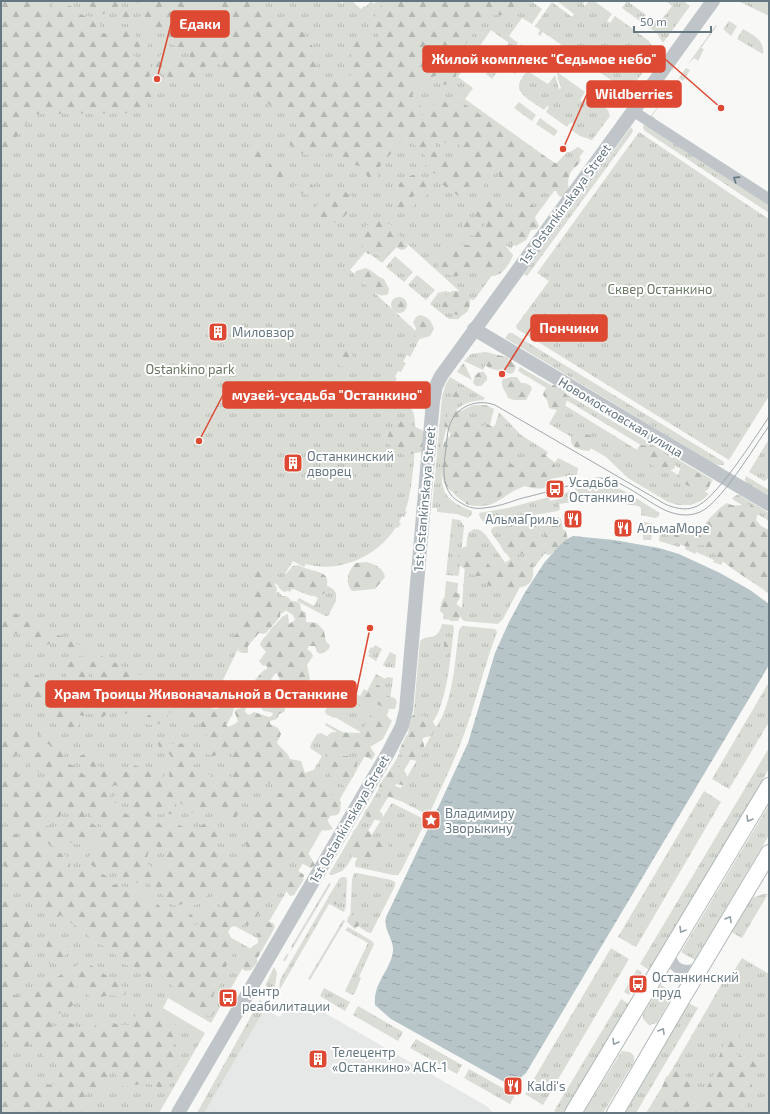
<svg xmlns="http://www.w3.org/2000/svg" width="770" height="1114" font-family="'Exo 2',sans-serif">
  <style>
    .built { fill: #e6e8e7 }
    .grass { fill: url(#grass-tufts) }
    .forest { fill: url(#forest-firs); fill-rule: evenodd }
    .water { fill: url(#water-ripples) }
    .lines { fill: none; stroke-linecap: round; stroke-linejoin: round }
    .secondary-casing { stroke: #b2b9bc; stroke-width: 18 }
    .minor { stroke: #bfc5c8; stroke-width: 11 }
    .tertiary { stroke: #bfc5c8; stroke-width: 14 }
    .secondary { stroke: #fff; stroke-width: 16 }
    .tram { stroke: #9fa8ac; stroke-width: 1 }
    .oneway { stroke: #657780 }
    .oneway2 { stroke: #93a0a6 }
    .labels { text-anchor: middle; stroke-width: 4; stroke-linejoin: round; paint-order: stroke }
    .street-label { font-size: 13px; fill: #657780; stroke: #fff }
    .park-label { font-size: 13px; fill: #697863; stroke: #fff }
    .poi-label { font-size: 13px; fill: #657780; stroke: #fff; text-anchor: start }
    .leader { fill: none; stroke: #dd4932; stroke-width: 1.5 }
    .callout-dot { fill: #dd4932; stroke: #fff; stroke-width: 1.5 }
    .callout { fill: #dd4932; stroke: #dd4932; stroke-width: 1.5 }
    .callout-label { font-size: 14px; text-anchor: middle; font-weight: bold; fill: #fff }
  </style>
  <defs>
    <pattern id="grass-tufts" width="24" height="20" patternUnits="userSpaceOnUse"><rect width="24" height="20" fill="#d9ddd5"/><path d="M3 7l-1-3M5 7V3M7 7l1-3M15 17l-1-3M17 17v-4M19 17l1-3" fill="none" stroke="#b4b8b2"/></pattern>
    <pattern id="forest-firs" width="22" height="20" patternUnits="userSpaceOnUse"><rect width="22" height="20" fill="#d9ddd5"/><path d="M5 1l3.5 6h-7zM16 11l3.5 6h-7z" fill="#b4b8b2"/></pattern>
    <pattern id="water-ripples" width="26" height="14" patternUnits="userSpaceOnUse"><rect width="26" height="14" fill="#b7c5c8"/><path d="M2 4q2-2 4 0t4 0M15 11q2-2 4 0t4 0" fill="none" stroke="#98a5a8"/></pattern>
  </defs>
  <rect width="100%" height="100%" fill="#f8f8f6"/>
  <polygon class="built" points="260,1000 271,1008 269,1012 280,1017 286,1008 300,1010 303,1005 316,1012 318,1009 488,1107 493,1113 197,1113"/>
  <g class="grass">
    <path d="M 1,1 L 339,1 L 342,4 L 344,1 L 352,1 L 361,9 L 364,6 L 366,7 L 371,1 L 374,4 L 376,1 L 531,1 L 542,9 L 532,24 L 522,18 L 509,36 L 518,43 L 508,58 L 501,53 L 509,43 L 491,30 L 458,77 L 473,88 L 465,99 L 556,164 L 567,152 L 570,152 L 578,147 L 584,151 L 511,249 L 498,240 L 508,253 L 475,299 L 473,300 L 467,298 L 403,240 L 382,263 L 366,251 L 350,270 L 421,336 L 410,357 L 407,355 L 403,362 L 406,363 L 401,372 L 398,371 L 395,377 L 397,378 L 387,396 C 395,399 409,403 413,412 C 419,425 412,498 405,511 L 407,512 L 404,517 L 402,516 L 399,522 L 401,523 L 398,528 L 396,527 C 378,556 339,574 306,564 L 304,567 L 293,561 L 285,574 L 287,575 L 300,570 L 333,589 L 336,593 L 336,601 L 328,616 L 325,616 L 297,601 L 299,598 L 314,606 L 318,598 L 295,584 L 290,592 L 274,583 L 236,653 L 210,707 L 230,718 L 224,732 L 310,776 L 322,756 L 310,748 L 311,744 L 317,734 L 321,733 L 345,747 L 349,739 L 325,725 L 326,723 L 370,747 L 259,939 L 216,916 L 210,926 L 253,950 L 211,1023 L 168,998 L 163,1008 L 205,1033 L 159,1113 L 57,1113 L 1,1078 Z"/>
    <polygon points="557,1 566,1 568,2 570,1 585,1 583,4 585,6 589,1 594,1 612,14 607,21 610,23 615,16 649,41 656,54 630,90 627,91 595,69 598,65 596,46 593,45 595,65 593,67 543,32 540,36 538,34 540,30 535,26 552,2 572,17 574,14"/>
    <polygon points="627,1 646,15 641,22 622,8"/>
    <polygon points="666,1 683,1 690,6 663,43 657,33 647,26 652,19 659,23 672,6"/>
    <polygon points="738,1 769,1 769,16"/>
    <polygon points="729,21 737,26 731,36 723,29"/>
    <polygon points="716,25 717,26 701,48 704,49 698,61 694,58 688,64"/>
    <path d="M 743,29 C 753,35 765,40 763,54 L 737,39 Z"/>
    <polygon points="521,44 531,51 515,74 505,67"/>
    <polygon points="499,57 505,61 492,79 486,74"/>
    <polygon points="686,68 690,70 683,81 679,78 652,116 655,118 654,119 650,117"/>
    <path d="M 527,71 L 548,84 L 555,75 L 559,89 L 561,88 L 558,79 L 557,72 L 585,92 L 580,100 L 582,102 L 583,99 L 596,108 L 599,103 L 608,110 L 610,116 L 592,140 L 580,136 L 570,129 L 573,124 L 571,122 L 567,127 L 546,112 L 549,107 L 547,106 L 544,110 C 537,105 517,94 519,86 C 519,80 524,76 527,71 Z"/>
    <polygon points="519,102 536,115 532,121 514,108"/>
    <polygon points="540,118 558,131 554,136 536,124"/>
    <polygon points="644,124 769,205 769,213 645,131 643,128"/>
    <polygon points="631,127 633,130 632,133 527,276 524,274"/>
    <polygon points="639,132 740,200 769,219 769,396 729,460 517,329 516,326 549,281 537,273"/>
    <polygon points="395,256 413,272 404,282 386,267"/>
    <polygon points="417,275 435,290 426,300 408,285"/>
    <polygon points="445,291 452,293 465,313 458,319 449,319 430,304 438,293"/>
    <polygon points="509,333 512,333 724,462 724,465 718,465 713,463 505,338"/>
    <polygon points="485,352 491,353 483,370 464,361 471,354"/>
    <polygon points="463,363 465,365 472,380 457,372"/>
    <polygon points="520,367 713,480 709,486 518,371"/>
    <path d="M 450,377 L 485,398 L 483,400 C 474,401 465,402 457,409 C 442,422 436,477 446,494 C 452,503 462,507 472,511 L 472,514 L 468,518 L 457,514 L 437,512 L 437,508 L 432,508 L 442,397 L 445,386 Z"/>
    <polygon points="561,403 709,494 701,501 691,505 678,505 668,502 628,478 606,457 549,424"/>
    <path d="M 475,405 L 486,405 L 494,409 L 471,498 L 466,503 C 461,500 455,496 452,491 C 441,475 448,425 461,412 C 465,408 470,406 475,405 Z"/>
    <path d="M 499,412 L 521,435 L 548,452 L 545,458 L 554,464 L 558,458 L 578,468 L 577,475 C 562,476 533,482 520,488 C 503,495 498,506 478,506 L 477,489 Z"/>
    <polygon points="769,439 769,478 764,481 749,472"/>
    <polygon points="746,476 769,490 769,496 746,483 745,480"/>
    <path d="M 591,483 C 616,481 639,501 660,513 L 658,517 L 655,518 L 641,515 L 641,508 L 638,506 L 601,500 L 579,501 L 575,488 Z"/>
    <path d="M 571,491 L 572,502 L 559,504 L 560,509 L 558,511 L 487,523 C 483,522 479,518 479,513 L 508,508 L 549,497 L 550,501 L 563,498 L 562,494 Z"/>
    <polygon points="736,495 739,495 769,513 769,521 732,499"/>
    <polygon points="557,517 561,519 563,529 527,577 523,577 491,532 491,530 494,527"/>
    <polygon points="452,519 460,520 464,526 459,574 458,576 446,575"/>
    <polygon points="640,521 654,524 651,540 643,540 644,525 639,524"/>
    <polygon points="663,525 674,528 684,532 685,535 679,547 659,541 660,528"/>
    <polygon points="474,529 480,530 485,534 518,581 520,587 503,619 498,624 464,621 461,618 467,539 468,533"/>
    <polygon points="690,537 726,556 721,565 713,562 714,560 696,552 695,554 685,549"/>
    <polygon points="446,581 458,583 456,616 452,620 443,619"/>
    <polygon points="276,592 279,592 282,596 286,596 291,600 285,611 283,613 280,612 274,595"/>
    <path d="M 442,624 L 453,625 L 454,629 C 450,657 449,688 437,715 L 347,866 L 342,871 L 332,875 L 329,874 L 397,758 L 407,738 L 413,720 L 420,641 C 429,633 437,643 442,624 Z"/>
    <path d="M 464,626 L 495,629 L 497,632 C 484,666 476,703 463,737 C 454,762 442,786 431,810 L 427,811 L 424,813 L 397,799 L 396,796 L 442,717 C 454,690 455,659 459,630 L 461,627 Z"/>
    <polygon points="375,645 382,649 376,661 368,656 370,653 368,652 371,647 373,648"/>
    <polygon points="390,652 396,655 395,668 386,667 383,665"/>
    <polygon points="376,674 385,679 387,677 393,678 388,713 374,740 333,716 331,709 343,689 347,689 360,696 364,689 367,691"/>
    <polygon points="769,682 769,722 729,789 712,779"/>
    <polygon points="769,748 769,769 649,970 640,964"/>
    <polygon points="704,791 721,802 636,947 618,937"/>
    <polygon points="392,803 422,818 422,822 424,825 401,871 398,875 393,875 356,867 355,866 355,862 391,804"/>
    <polygon points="769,805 769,835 695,960 681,952"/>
    <polygon points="354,873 357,873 391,880 395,882 395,886 371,933 367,932 350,921 352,880"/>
    <polygon points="342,877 346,877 347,880 346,906 344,912 329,904 279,991 280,980 339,879"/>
    <polygon points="329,883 331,884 285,961 284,961 283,960 287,954 289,955 292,948 291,947"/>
    <polygon points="764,894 768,894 742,938 731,932 750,901 754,897"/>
    <polygon points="343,920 345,921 310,980 308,979"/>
    <polygon points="348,927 372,941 374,944 359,977 361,978 355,993 352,995 345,991 368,943 345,930"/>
    <polygon points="611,948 629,959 543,1105 525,1094"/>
    <polygon points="742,958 769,974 769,1113 647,1113 725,978 729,979"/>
    <polygon points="274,967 277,973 274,992 268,989 266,984"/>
    <polygon points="637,969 642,972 638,979 635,978 630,986 633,988 629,995 624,992"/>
    <polygon points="661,985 674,993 657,1023 649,1025 643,1019 643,1014"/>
    <polygon points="324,988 350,1002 345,1011 320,996"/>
    <polygon points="621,999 629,1004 563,1113 558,1113 554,1111"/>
    <polygon points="260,1000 267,1005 204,1113 197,1113"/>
    <polygon points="688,1003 698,1008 636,1113 623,1113"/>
    <polygon points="358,1006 403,1032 398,1041 353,1015"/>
    <polygon points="416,1039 462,1065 457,1074 410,1048"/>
    <polygon points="622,1051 630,1052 634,1056 634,1062 603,1113 583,1113"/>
    <polygon points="469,1069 515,1095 510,1104 464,1078"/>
  </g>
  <g class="forest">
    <polygon points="1,1 47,1 46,6 46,9 49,10 55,1 60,1 64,5 71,6 78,13 85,16 94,17 99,23 103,33 108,34 113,29 120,28 123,30 132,32 138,38 147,38 150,42 144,52 138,53 134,46 129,47 128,51 135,56 142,63 149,62 151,67 150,71 152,73 148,78 155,84 152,90 155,94 143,113 33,114 1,159"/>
    <path d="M 77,1 L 122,1 L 117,8 L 113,9 L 108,6 L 104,14 C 93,15 84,8 77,1 Z"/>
    <path d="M 135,1 L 200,1 L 200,7 L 209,14 L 216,1 L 229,1 L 229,8 L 234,10 L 239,7 L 243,1 L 258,1 L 264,14 L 272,21 L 288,15 C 297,23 317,48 317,60 C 318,65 315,70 313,75 L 316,80 C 331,82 342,84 353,73 C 353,62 348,48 354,39 L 360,37 L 371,42 L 380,40 L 373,23 L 376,12 L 385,1 L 516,1 L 515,10 L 513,15 L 486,15 L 461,51 L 456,76 L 452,83 L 444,85 L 438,75 L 420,81 L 412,95 L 421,105 L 419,119 L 429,107 L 440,101 L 464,104 L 555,163 L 564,165 L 576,153 C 587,163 574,165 571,172 C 567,178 568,185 569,192 L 564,198 L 559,196 L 556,191 L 549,191 L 546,187 L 544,188 L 542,196 L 540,198 L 536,198 L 532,194 L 529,193 L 525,198 C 518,197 510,200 504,197 C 503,191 501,187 500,181 C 498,172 501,166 488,169 L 487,173 L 488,178 L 483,187 L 474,191 L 470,187 L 468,186 L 466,188 L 469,192 L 465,196 L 460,197 L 443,185 L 442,177 L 425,169 L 426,157 L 412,142 L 404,138 L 377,170 L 378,178 L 376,181 C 368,179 365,174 362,167 L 352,164 L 329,149 L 325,150 L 321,156 C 309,155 300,156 292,146 C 289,142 287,139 289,134 C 291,130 296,128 299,125 L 289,118 L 286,110 L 272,106 L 259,98 L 255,93 L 249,92 L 237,84 L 235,80 L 229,78 L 222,66 L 215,62 L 207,64 C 202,72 195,86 183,82 C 180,81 177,79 174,78 C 171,77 168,77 165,75 C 161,74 158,70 154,68 L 155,60 L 162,54 L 168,58 L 186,61 L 190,56 L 190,50 L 187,47 C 176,48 177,48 168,41 C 168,33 169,31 162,27 L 153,28 L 150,30 L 139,23 L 138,18 L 142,13 L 145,12 L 142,6 ZM 436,140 L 440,140 L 448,144 L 458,144 C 463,149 463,154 460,161 L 458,161 L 450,157 C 440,158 434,150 436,140 Z"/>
    <circle cx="126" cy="17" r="7"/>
    <path d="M 253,145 L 265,150 L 265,155 L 263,159 C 255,160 252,157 247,150 L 249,147 Z"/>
    <path d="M 272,162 C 279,167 300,164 290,180 C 279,181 275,177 269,168 L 269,166 Z"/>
    <path d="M 412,175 C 423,174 421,180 429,182 C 429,189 430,198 421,198 L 416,195 L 413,196 L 415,204 L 410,213 L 398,208 L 392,203 L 393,197 L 398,191 L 399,184 L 403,180 Z"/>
    <polygon points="303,181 307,181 310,182 315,189 312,194 307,195 296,191 295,186"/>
    <path d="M 338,189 L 344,191 L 353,197 C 354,208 340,226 328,223 C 323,222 319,216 315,213 L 315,208 L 318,204 L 323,203 L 326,205 L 328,205 C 327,196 331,193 338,189 Z"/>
    <path d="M 490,198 L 505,206 L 510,215 L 513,215 L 516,211 L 517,201 C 527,199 541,207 535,218 L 539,226 L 537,229 L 531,230 L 526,240 L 516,246 L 509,242 L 505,245 L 513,255 C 509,266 500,280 486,275 C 482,273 479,273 476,268 C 461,263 464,279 452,276 C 438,272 432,263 443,251 C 446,248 448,245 453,244 C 460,242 467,246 474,246 L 476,244 L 481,242 L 481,239 C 475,235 468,237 462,231 C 462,226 462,222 468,219 L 475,224 L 483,227 L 485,225 L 485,223 C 478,218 475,217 474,208 L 481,201 Z"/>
    <path d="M 377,219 C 384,221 390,225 397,227 L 399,230 L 398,235 L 402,237 L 408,246 L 405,249 L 401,250 L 396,247 L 393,247 C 385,259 386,260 373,253 L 368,254 L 363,249 L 363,246 L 357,241 L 357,234 L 366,226 Z"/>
    <path d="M 365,268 C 373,270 377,277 384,279 L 389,289 L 388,294 C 379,299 369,290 365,283 L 356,280 L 354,275 L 356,271 Z"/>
    <path d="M 452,291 C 467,290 474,295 468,311 C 466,313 463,315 460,315 C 454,315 439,310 441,303 C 442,298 448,294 452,291 Z"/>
    <circle cx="399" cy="305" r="8"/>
    <path d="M 420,315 C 429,317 431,321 434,329 L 430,336 L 420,339 L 416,339 L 414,336 L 416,328 L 413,322 L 416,317 Z"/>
    <circle cx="344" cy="358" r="9"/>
    <path d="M 489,353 L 507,357 L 516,366 L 514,372 L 511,374 L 489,368 L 485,365 C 484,359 485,357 489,353 Z"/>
    <polygon points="479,372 484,372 487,377 487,380 481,386 476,386 473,383 475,376"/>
    <path d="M 511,377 L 517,377 L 521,383 C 527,383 530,384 532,389 L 526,400 L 514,400 L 508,398 C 506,390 499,387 503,379 Z"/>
    <path d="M 553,385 C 562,386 563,390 568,397 L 564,409 L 557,410 L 549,408 L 547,400 L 543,395 C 545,388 547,386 553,385 Z"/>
    <path d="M 375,388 C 391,389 386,397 394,406 L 393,410 L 385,415 C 369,408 358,405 375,388 Z"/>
    <path d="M 457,389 L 461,391 L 464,398 C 460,401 458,403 452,400 L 451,397 L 453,392 Z"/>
    <path d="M 454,410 L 465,411 L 467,416 L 467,421 C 473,428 479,428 487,424 L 493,427 L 498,423 L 501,423 L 517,437 C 516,447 508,453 511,464 L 515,466 C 524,460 528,451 538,445 L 542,453 L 554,462 L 555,466 L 552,472 L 550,485 C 540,492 530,487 519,485 L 504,493 L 495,501 L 491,500 C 483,507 475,507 466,504 L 465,500 L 471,491 C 466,491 458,495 453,492 C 436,484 439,450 447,437 L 454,437 L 444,426 L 449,412 Z"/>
    <path d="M 400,418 L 403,418 L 411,425 L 422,430 L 425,434 L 422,452 L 404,455 L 399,452 L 394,451 L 391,446 L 387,443 C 387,435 392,422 400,418 Z"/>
    <path d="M 581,431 L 592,437 C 594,443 593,446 589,451 C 579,450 570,448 571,437 Z"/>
    <path d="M 642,445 C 654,447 673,454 675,468 C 665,475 656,467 648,463 C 642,460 639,460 635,454 L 639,446 Z"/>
    <path d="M 681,468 C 692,470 703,473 711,482 L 708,490 L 702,492 L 680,482 C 676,477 678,473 681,468 Z"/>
    <path d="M 727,503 C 739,509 743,501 755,507 L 758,513 L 756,520 L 761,526 L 769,530 L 769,594 C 757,584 743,577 730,567 C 721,560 713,552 703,545 C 689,547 678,550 673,533 L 679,528 C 686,529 691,533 699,532 C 706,522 717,509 727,503 Z"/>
    <path d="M 554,524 L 566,531 L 568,541 L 550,555 C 544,555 541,548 535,548 L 528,553 L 512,555 L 510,553 L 505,553 C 501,547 499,544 503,537 L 508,536 L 528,528 L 542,539 L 545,538 L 544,526 Z"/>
    <path d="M 464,547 C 479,546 483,559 492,568 L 503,564 L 514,557 L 520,560 L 527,556 C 532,560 533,564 533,570 C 535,596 504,586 489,586 L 486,582 L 486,576 L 475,576 L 459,565 C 458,557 457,551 464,547 Z"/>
    <path d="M 366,562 C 375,564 383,568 385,577 L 375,589 L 352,591 C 344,581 348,571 356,563 Z"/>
    <path d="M 298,565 C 314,574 336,568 324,594 L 311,596 L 293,589 L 284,592 L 278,587 L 284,576 L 293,566 Z"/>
    <polygon points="259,567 264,572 272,573 271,577 277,589 275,596 281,610 280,617 266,633 263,634 259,633 248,646 248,653 242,653 238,651 240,644 232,638 236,635 239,627 235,621 238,617 249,613 253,607 250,596 253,590 251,585 251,575 254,574 255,570"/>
    <path d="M 451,591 L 460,594 L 460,598 L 456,604 L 462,608 L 463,612 L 458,621 L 451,621 L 440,611 C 441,602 443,596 451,591 Z"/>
    <path d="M 294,601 L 300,603 L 301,610 L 306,613 L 306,622 L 317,623 L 324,631 L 326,642 L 330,645 C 329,651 325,652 320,654 L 317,652 L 315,646 L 309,646 L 307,649 L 311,652 L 313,656 L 307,665 L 310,679 L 296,698 L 281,697 L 275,692 C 277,683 284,682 276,673 C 268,680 271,690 257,691 L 255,687 L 254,681 L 264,670 L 267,669 L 267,666 L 262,665 L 259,661 L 266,652 L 260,645 C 262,637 269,635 271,628 C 278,624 280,616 288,614 L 289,624 L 295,620 L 293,615 L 285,610 L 284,606 L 287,602 Z"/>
    <path d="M 1,607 L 210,709 L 216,709 L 229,705 L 234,708 L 232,716 L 226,721 L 226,725 L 228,727 L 235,724 L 238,721 L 235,713 L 235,710 L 241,708 L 240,704 L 238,702 L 241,699 L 248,701 L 255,700 L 257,706 L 254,708 L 250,704 L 246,708 L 245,712 L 249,715 L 254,712 L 269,717 L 272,716 L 273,713 C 268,711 264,713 261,708 L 261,705 L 263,704 L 268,706 L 275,702 L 283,705 L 285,709 L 284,712 L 279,714 L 277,719 L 270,721 L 270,724 L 278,728 L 281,734 L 277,743 C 281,749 288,752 290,759 L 301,761 L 305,773 L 313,770 C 324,780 320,793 337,796 L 341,802 L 340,812 L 337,815 L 330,816 L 327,820 L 333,829 C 324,833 319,828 311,830 C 301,848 307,849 315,865 L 311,868 L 301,863 L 295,864 L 291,860 L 286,860 L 287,868 L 297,870 L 304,875 L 303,881 L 294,895 L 290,896 L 285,889 L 270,888 L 264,898 L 261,911 L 248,925 L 239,925 L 231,927 L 228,932 C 244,958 221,960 223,981 C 215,992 209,994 217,1007 L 214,1013 L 211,1017 L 197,1012 L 190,1007 L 184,1006 C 183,995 173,986 164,979 L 155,979 L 144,976 L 133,967 L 121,963 L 116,955 L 110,952 L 105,947 L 91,939 L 86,932 L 68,921 L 61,915 L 57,918 L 55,912 L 52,909 L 35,908 L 27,898 L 8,885 L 9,877 L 12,873 L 12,870 L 1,864 L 1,826 L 37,846 L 66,855 L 70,864 L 70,871 C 75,872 77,868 82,867 C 88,866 107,876 113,880 L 112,883 L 113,885 L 116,884 C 123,886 131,890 137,891 C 146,899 143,901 156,902 L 161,908 C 174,907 185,905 194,918 L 193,923 L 195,926 L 202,921 L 201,917 L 203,910 L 209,908 L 217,909 L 220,907 L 219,898 L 222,890 L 217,888 L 211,891 L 199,904 L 194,905 L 183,904 L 174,906 L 158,890 L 150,886 L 148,880 L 142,878 L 138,883 C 131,883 124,877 118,874 C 108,868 94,872 87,860 C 88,854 95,854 97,847 L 94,842 L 91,842 C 83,847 77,843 68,842 C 66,845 64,848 60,848 C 54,848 39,839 35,835 L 35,832 C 41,825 45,826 54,827 L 63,822 L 72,821 L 73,819 C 72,814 70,811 65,808 L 63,809 L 59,819 L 56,823 C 43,819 40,824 30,830 C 2,820 17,818 18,798 L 13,796 L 9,799 L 1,799 L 1,771 C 7,768 12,764 19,768 L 19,776 L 22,775 L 27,770 L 32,772 L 32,778 L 39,783 L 45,784 L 49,781 L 46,774 L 37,772 L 30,766 C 34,752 38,749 51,751 L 52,749 L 50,745 L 43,742 L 43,739 L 38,733 L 38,729 L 41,728 L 53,731 L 56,738 L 66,742 L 68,747 L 64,756 L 64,762 L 76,767 L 84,775 L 91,772 L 92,767 L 86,763 L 80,762 L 79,760 L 80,756 L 84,754 L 87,748 C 98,750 95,752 96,760 C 97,764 101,770 103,772 L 108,771 L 116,774 L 120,771 L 126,772 L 127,769 L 131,765 C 139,765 144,770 150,771 C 156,772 158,771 163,774 L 164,783 L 168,783 L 170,781 C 168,773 171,769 168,761 L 171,756 L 167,752 C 161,754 159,748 158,743 L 163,739 L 168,739 L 173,744 C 185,743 188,742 193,753 L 200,751 L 206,755 L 206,757 C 202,760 198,764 193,765 L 194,768 C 203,765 204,772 212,776 L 215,782 L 221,785 L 218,780 L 220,778 L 226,778 L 229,786 L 236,789 L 241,795 C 240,803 240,813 235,820 L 222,821 L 213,809 L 218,800 L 218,797 L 216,797 L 211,801 L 201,813 C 186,814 188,807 177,800 C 174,805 174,809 171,814 L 158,814 L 152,817 L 143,816 L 143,819 L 145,822 L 158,822 L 162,826 L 169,822 L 175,823 L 192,831 L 207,822 L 217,823 C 220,827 221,832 221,838 L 217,841 C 215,847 217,859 222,864 C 232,858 242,859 248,848 L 244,841 L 244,838 L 254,828 L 258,822 L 254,819 L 255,813 L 267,805 L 273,794 L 276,792 L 283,794 L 286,792 L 283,788 L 282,782 L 277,780 L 271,783 L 262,782 C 258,785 254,788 251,789 C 241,791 230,781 231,772 C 232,768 235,763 236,760 L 231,754 L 225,753 L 222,748 L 220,748 L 215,756 L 211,756 L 207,753 L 208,744 L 204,741 L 207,734 L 201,729 L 200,722 L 193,726 L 183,718 L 175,716 L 174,714 L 170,712 L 168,714 L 167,719 C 161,723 154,727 147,724 L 145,722 L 147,716 L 153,713 L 155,710 L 148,705 L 146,706 L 144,714 L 138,719 L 134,717 L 132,712 L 124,714 L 117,708 L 116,705 L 118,701 L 116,698 L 120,692 L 120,690 C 112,690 96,680 91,673 L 88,675 L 91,679 L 86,683 L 78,683 L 77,684 L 80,691 L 88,696 L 89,699 L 88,701 L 89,703 C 96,701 103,704 108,709 L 107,714 L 103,717 C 92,716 94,710 83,716 L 77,714 L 73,717 L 69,716 C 64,722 63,724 55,722 L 52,719 L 53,713 L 49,712 L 48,708 L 55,703 L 60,691 L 69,687 L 71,684 L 62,667 L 70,654 L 74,656 L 85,657 L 87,653 L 65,647 L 54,641 L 42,648 L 31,645 L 18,633 L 9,635 L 1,630 ZM 114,785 L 122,787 L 114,797 L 115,803 L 121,804 L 126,801 L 130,802 L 133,806 L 133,811 L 128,815 L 122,811 L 107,810 L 108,807 L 105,803 L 110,797 L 111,788 ZM 85,811 L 89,811 L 91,816 L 98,816 L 99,818 L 99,823 L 101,825 L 101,828 C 93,826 89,820 84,813 ZM 156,846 L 163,850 L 166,854 L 166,863 L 161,869 L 155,869 L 148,864 C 146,855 148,850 156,846 Z"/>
    <polygon points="447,636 450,639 448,652 443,660 439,659 437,655 440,650 444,647 444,640"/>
    <path d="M 25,666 L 39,677 L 41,682 L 50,682 L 56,685 L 57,690 L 55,696 L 49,696 L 47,707 L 44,708 L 38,707 L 31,699 L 31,694 C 26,691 23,695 19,685 L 21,679 L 17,674 L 18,671 Z"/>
    <path d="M 374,684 L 380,686 L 380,694 L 395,698 L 397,702 L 395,709 L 387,709 L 375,703 L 364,710 L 360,707 L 358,703 C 364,696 370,692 374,684 Z"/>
    <polygon points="343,693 347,697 347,702 339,706 338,716 334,718 326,714 325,711 328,706 334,703 335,696"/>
    <path d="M 376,710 L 388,717 L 392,721 L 383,739 L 370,747 L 375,754 L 372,760 L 364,756 L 361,749 C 350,747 337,754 329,761 L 326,760 L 327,754 L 331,750 L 328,735 L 332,732 L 360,733 C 367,725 366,717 376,710 Z"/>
    <path d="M 415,714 C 425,716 431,717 436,727 L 432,736 L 421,738 C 427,747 424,754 417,761 L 403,758 L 399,751 L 406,736 L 408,734 L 411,717 Z"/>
    <polygon points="73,718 79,723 77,729 66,727 68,719"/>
    <path d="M 17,724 L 33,734 C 35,743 37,748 28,754 L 18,753 L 12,759 L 1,763 L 1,732 L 4,732 L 11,725 Z"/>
    <path d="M 342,756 L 348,756 L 357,761 C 358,770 350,780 344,786 L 332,778 L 329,772 L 335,760 Z"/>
    <path d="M 394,764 C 401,766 405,770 408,778 L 403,785 L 394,784 L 393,785 L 405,790 L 405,797 L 400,801 L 384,795 L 378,791 L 380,784 Z"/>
    <polygon points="366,809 372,809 381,812 383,816 381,821 368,818 364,813"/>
    <path d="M 360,827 L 368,830 L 376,840 L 382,839 L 388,840 L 389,848 L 382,858 L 376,859 L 368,857 L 363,859 L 351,857 C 350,853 352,851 352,847 C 352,838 349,840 354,830 Z"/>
    <polygon points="344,880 346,881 345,888 345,897 340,895 338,903 335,905 330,897 331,892 340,891 341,883"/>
    <polygon points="1,898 16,910 27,915 31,924 29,928 25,929 21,928 19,937 7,950 1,954 1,926 6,925 6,919 1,916"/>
    <polygon points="359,910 362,910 364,914 364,918 359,922 359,925 355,929 347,922 348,917 358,913"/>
    <path d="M 268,922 L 273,923 L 275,926 L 273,931 L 257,959 L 257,963 L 251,970 L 245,971 L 240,966 C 245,956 248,948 258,943 L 258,933 L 264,930 Z"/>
    <path d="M 50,936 C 59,937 68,943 71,951 L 57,962 L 50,964 L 47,957 L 46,939 Z"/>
    <path d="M 23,941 L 26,941 L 35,948 C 37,957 33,967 24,970 L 19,978 L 8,977 L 4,974 L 3,970 L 5,966 L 10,961 L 12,954 Z"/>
    <path d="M 81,963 L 89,964 L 127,989 L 125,995 L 117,996 L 109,995 L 97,998 L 91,998 L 77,986 L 71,998 L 74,1004 C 67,1012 57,1012 49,1021 L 53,1027 C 70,1018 70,1023 85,1033 L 91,1032 C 95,1025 98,1021 106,1019 L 118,1025 L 131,1025 C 133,1022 134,1017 137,1013 C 148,996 168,1018 177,1026 C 177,1034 173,1039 173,1047 C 188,1060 174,1075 165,1089 L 146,1083 L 125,1087 L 118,1085 L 115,1071 L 108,1072 L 106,1080 L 106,1087 L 100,1092 L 93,1091 L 86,1095 L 83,1103 L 88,1108 L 101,1113 L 1,1113 L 1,1057 L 49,1085 L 56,1083 L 64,1064 C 58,1059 51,1059 43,1056 L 42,1048 L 43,1041 L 35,1042 L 29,1046 L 21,1047 L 14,1043 L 1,1043 L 1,1005 L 12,995 L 19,996 L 25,999 L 30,996 L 35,990 Z"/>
    <polygon points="1,977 5,978 15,987 13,992 1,1003"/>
    <path d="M 738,1029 L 741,1031 C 740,1037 736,1041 735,1046 C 732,1061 753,1056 762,1060 L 762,1064 L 749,1075 L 748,1081 C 755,1091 760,1095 747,1103 L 746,1113 L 691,1113 C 699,1101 706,1090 712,1078 C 719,1064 721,1036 738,1029 Z"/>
    <polygon points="676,1070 683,1072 696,1088 696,1092 686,1113 646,1113 662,1087 666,1077"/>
  </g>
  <path class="water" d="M 573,536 L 614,540 L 659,548 L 679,554 L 720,573 L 750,590 L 769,604 L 769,665 L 526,1073 L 517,1081 L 506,1083 L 391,1019 L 375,1005 C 373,982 391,970 393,951 C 394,939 383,930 386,917 L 436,812 L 468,743 L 495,653 L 509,622 L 524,594 L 544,563 L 560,545 L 567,539 Z"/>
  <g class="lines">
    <defs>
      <g id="secondary">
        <polyline points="573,1113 769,786"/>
        <polyline points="615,1113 684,995 769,853"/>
      </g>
    </defs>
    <use href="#secondary" class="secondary-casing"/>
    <g class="minor">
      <polyline points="633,111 769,199"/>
      <path d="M 671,949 C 669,970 685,975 701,966"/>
    </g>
    <g class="tertiary">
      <polyline points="474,329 769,504"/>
      <polyline points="178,1113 388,753 402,726 406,710 433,401 436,386 441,376 713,1"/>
    </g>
    <use href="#secondary" class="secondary"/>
    <path class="tram" d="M 769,417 C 755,437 716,500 695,507 C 685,511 674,508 665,504 L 495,405 C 476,398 455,407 449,427 C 447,434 447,441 446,448 C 443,470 440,493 463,504 C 469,508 477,509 484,508 C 496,507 508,503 519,499 C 539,494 558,489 578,483 C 584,482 592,478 599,478 C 621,478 646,502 667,511 C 677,515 689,517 700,512 C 721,503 754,447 769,426"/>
  </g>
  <defs><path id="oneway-chevron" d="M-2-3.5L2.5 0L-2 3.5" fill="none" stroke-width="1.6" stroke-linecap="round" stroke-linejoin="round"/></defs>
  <use class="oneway" href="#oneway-chevron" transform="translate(736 179) rotate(-147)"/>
  <g class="oneway2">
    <use href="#oneway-chevron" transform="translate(749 819) rotate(121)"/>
    <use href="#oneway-chevron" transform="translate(729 919) rotate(-59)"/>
    <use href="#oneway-chevron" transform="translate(682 930) rotate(121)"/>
    <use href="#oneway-chevron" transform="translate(662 1031) rotate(-60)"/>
    <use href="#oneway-chevron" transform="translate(615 1042) rotate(121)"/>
  </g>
  <defs>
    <symbol id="building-square" viewBox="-11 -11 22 22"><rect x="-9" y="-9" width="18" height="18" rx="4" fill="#dd4932" stroke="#fff"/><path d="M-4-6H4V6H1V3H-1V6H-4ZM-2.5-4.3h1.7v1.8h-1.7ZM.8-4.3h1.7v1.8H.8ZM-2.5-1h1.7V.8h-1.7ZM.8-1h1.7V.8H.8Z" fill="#fff"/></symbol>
    <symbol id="bus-square" viewBox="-11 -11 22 22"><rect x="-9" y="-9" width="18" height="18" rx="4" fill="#dd4932" stroke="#fff"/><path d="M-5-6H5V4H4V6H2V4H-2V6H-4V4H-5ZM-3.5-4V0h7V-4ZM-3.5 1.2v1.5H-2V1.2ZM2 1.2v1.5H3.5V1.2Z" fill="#fff"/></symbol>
    <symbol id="restaurant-square" viewBox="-11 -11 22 22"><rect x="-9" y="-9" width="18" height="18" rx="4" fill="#dd4932" stroke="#fff"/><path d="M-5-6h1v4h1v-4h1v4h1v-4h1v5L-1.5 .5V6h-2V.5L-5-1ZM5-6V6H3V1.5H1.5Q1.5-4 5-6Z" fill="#fff"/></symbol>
    <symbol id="sight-square" viewBox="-11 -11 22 22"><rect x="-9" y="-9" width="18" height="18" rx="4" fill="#dd4932" stroke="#fff"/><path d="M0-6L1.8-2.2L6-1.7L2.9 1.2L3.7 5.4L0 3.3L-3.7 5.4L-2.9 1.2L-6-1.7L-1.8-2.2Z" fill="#fff"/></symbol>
  </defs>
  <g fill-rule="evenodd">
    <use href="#building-square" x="207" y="321" width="22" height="22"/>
    <use href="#building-square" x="282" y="452" width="22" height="22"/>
    <use href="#bus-square" x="544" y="478" width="22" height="22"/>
    <use href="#restaurant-square" x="562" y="508" width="22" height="22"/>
    <use href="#restaurant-square" x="612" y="517" width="22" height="22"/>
    <use href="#sight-square" x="420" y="809" width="22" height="22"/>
    <use href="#bus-square" x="627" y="973" width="22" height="22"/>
    <use href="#bus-square" x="217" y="987" width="22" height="22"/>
    <use href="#building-square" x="307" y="1048" width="22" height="22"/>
    <use href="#restaurant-square" x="502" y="1075" width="22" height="22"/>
  </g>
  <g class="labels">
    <g class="street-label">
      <text transform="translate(565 204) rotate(-54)" y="5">1st Ostankinskaya Street</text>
      <text transform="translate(621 417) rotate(31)" y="5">Новомосковская улица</text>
      <text transform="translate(424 499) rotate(-85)" y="5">1st Ostankinskaya Street</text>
      <text transform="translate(349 819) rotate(-60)" y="5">1st Ostankinskaya Street</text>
    </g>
    <g class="park-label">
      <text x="660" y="294">Сквер Останкино</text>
      <text x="190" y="374">Ostankino park</text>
    </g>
    <g class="poi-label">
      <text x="232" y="337">Миловзор</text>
      <text x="307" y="461">Останкинский<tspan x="307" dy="15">дворец</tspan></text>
      <text x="569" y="487">Усадьба<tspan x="569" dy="15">Останкино</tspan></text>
      <text x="559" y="524" text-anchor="end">АльмаГриль</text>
      <text x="637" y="533">АльмаМоре</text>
      <text x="445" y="818">Владимиру<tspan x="445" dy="15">Зворыкину</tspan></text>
      <text x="652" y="982">Останкинский<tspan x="652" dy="15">пруд</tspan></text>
      <text x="242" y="996">Центр<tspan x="242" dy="15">реабилитации</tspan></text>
      <text x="332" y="1057">Телецентр<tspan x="332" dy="15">«Останкино» АСК-1</tspan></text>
      <text x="527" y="1091">Kaldi's</text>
    </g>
  </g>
  <path class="leader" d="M157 79L171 24M721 108L665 59M563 149L587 94M502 374L531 328M199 441L223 395M370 628L356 694"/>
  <g class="callout-dot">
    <circle cx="157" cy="79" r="4"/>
    <circle cx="721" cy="108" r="4"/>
    <circle cx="563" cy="149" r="4"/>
    <circle cx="502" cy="374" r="4"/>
    <circle cx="199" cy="441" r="4"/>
    <circle cx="370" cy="628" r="4"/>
  </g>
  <g class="callout">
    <rect x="171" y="11" width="58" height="26" rx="4"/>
    <rect x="423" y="46" width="242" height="26" rx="4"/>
    <rect x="587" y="81" width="94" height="26" rx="4"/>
    <rect x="531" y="315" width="76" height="26" rx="4"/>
    <rect x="223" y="382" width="207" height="26" rx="4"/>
    <rect x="46" y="681" width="310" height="26" rx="4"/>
  </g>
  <g class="callout-label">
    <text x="200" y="29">Едаки</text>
    <text x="544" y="64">Жилой комплекс "Седьмое небо"</text>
    <text x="634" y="99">Wildberries</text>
    <text x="569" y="333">Пончики</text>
    <text x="327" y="400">музей-усадьба "Останкино"</text>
    <text x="201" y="699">Храм Троицы Живоначальной в Останкине</text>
  </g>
  <rect width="770" height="1114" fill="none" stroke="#657780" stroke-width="4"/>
  <path d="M634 26v6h77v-6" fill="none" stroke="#657780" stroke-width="2"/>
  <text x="640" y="26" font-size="12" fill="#657780" stroke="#ffffff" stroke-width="3" paint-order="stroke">50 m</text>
</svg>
